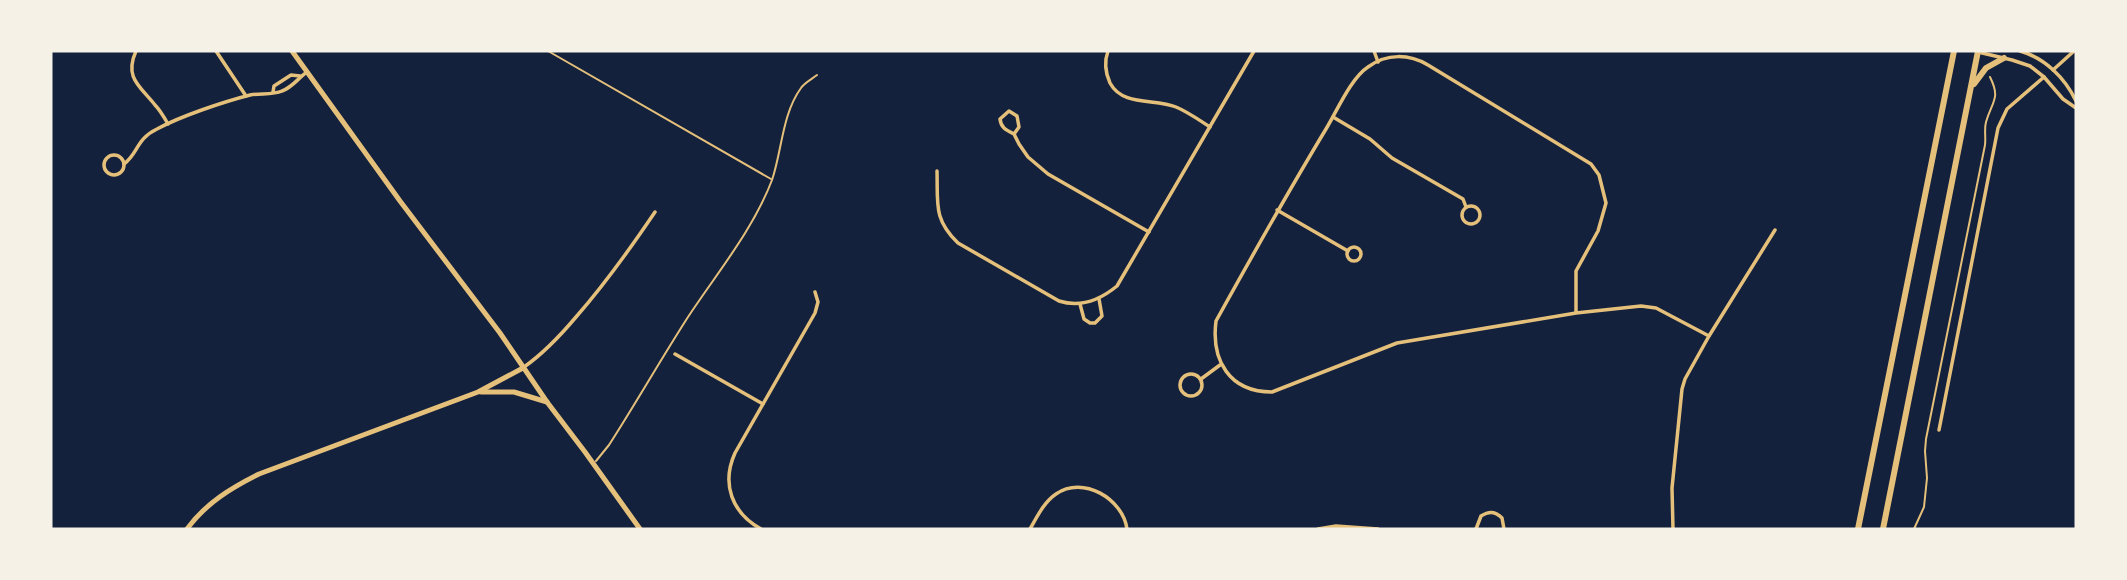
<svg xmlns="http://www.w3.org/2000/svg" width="2127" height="580" font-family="Raleway,sans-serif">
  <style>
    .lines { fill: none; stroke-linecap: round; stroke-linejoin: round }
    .path { stroke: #e5c07b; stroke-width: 2 }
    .service { stroke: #e5c07b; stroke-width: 2 }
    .minor { stroke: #e5c07b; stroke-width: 3.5 }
    .tertiary { stroke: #e5c07b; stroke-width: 5 }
    .trunk { stroke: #e5c07b; stroke-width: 6 }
  </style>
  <rect width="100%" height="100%" fill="#14213d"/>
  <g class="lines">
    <path class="path" d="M 1914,529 L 1924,507 L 1927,478 L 1925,451 L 1926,439 L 1985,145 C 1986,137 1984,129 1986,122 C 1992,101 2001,99 1990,77"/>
    <g class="service">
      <polyline points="548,51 771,179"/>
      <path d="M 596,461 L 609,445 C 636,403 661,359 688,317 C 717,273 753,230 772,180 C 782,151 782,114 801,88 C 804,83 812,79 817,75"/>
    </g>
    <g class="minor">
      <path d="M 136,51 C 124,78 140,86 155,105 C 160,110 164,117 168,124"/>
      <polyline points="216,51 246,96"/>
      <path d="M 1108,51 C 1104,62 1105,72 1110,83 C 1123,107 1155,98 1176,107 C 1188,112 1199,120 1210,127"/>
      <polyline points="1374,51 1378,62"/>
      <path d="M 2020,51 C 2045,58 2065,78 2076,101"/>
      <polyline points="1978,52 2012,60 2030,66 2044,77 2063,99 2076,108"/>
      <polyline points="2053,70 2074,51"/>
      <polyline points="273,92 274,86 291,75 300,76"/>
      <polyline points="1333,117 1370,139 1392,158 1463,199 1466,207"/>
      <path d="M 1014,134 C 1006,130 1001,128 1000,119 L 1009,111 L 1017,116 L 1019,127 L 1014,134 L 1019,144 L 1028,157 L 1048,174 L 1149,232"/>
      <circle cx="114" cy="165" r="10"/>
      <path d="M 124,164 C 138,154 136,139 157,129 C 181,116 223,102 250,95 C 260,93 273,95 282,91 C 293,87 298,78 307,72"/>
      <path d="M 937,171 C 938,203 933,219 958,243 L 1059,301 C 1081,308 1100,300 1117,286 L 1254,51"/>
      <circle cx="1471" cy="215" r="9"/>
      <polyline points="1277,210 1348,251"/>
      <circle cx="1354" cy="254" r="7"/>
      <polyline points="1080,304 1084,319 1090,323 1095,323 1102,316 1099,299"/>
      <path d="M 1576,313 L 1576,271 L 1598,231 L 1606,203 L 1599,175 L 1591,164 L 1428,65 C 1409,54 1387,53 1368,67 C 1351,78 1337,111 1326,129 C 1288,192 1252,256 1216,321 C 1211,360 1229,392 1272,392 L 1397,343 L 1576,313 L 1641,306 L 1656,308 L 1709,336"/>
      <polyline points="675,354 763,404"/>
      <path d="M 524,367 C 544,353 560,336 576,317 C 605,284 630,249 655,212"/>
      <circle cx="1191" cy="385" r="11"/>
      <polyline points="1201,379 1220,365"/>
      <polyline points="1939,430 1998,128 2007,109 2044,77"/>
      <path d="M 761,529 C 732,513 721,484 735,453 L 815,313 L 818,302 L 815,292"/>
      <path d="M 1030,529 C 1037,517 1044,502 1056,494 C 1083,475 1123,499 1127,529"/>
      <polyline points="1318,529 1336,526 1378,529"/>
      <path d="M 1476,529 L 1481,516 C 1489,511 1495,511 1502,518 L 1504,529"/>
      <polyline points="1673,529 1672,488 1682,389 1685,379 1709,336 1775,230"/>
    </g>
    <g class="tertiary">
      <polyline points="292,51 400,201 500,333 547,402 585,452 640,529"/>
      <polyline points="481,392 514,392 547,402"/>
      <path d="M 187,529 C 206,503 231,488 259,474 L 478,392 L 523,368"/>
    </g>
    <g class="trunk">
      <polyline points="1974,84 1986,68 2004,58"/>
      <polyline points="1858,529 1954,51"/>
      <polyline points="1883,529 1978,51"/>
    </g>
  </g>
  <rect width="2127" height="580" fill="none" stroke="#f6f1e7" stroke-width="105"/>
</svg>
